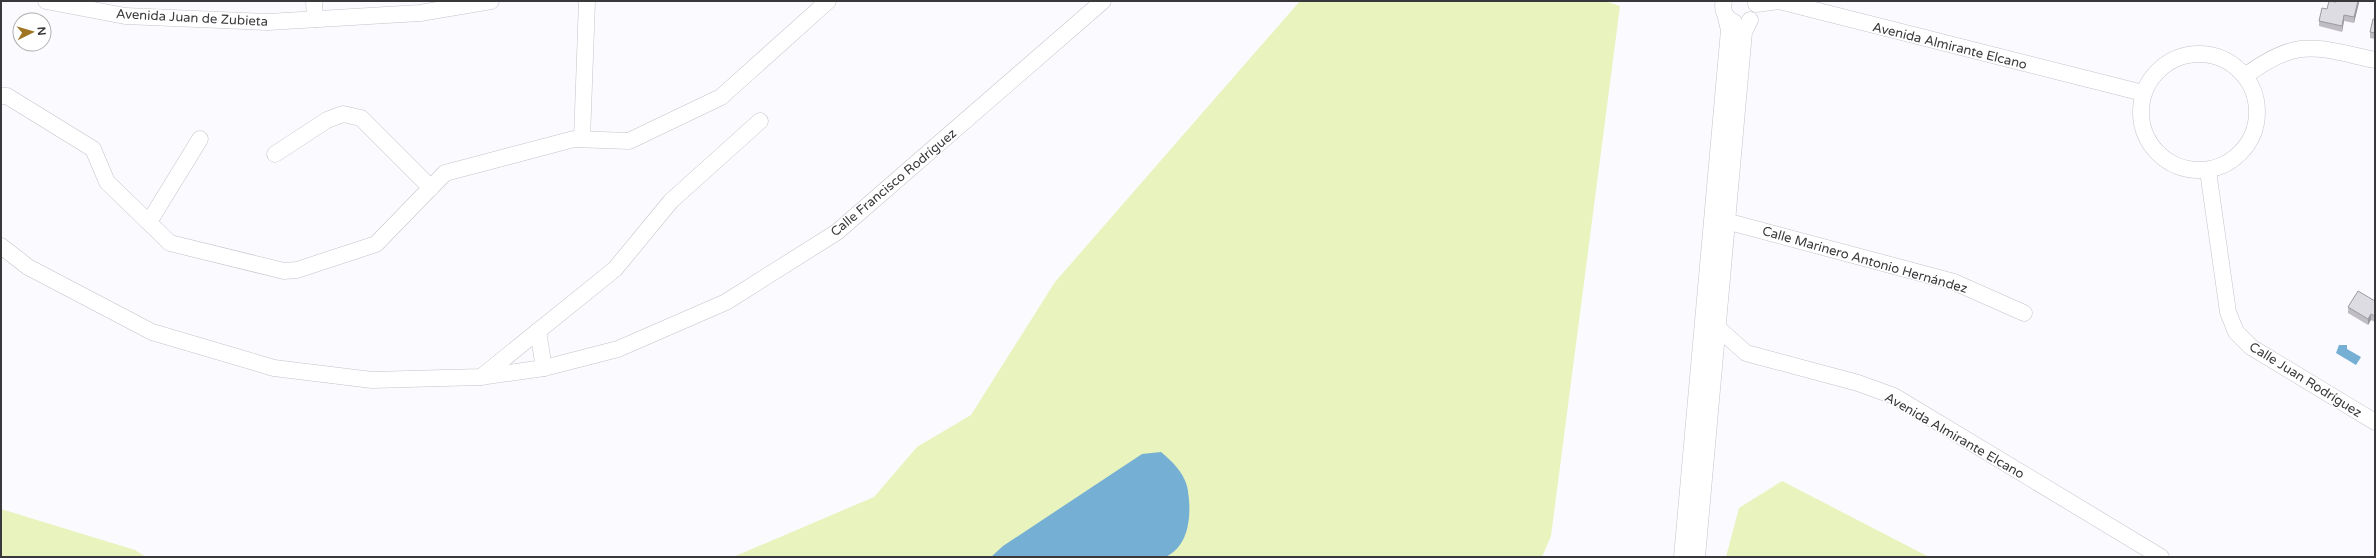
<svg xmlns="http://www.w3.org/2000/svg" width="2376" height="558" font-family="'Varela Round',sans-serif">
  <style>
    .green { fill: #e8f3be }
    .water { fill: #75afd4 }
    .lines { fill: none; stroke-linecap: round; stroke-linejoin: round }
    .minor-casing { stroke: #c5c3ca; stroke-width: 17 }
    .minor { stroke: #fff; stroke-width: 16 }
    .wall { fill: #bfbdc3 }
    .shaded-wall { fill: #9b9a9f }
    .building { fill: #dedce3; stroke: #9b9a9f }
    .labels { text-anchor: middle; stroke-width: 3; stroke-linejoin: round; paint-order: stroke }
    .street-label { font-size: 13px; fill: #39383b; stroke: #fff }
  </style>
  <rect width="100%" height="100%" fill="#fbfafe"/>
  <g class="green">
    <polygon points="1300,1 1605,1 1620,6 1551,536 1542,557 733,557 874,497 917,447 971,415 1055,282"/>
    <polygon points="1782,481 1929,557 1726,557 1739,508"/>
    <polygon points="1,509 135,550 146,557 1,557"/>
  </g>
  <g class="water">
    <polygon points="2339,345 2347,345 2347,349 2361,357 2356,365 2336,353"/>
    <path d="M 1161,452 C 1172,461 1183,472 1187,486 C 1192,510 1191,546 1165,557 L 991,557 L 1003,546 L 1142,454 Z"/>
  </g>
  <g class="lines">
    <defs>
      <g id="minor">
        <polyline points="46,1 125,16 268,22 420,13 491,1"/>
        <polyline points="314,1 315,19"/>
        <path d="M 1724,1 C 1721,10 1726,19 1734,22"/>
        <polyline points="1756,4 1779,1 2143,93"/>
        <circle cx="2199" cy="112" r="58"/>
        <path d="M 2245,76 C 2298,37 2314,47 2375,60"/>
        <polyline points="1,96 7,96 93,149 107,182 170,243 284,271 297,270 376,244 445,173 574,139 629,141 721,97 828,1"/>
        <polyline points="582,139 587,1"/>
        <polyline points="275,154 327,120 343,114 361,118 431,188"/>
        <polyline points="2208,171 2228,312 2236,332 2251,347 2375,422"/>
        <polyline points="1718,219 1954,282 2024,313"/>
        <polyline points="149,222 200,139"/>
        <polyline points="1,246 28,267 152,332 274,368 372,380 480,377 544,368 618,349 726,302 837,232 1103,1"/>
        <polyline points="1711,328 1718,328 1746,353 1858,383 1894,396 2161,557"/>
        <polyline points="538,331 544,368"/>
        <polyline points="481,377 615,269 671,201 760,121"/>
        <polyline points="1682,557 1729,30 1726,17"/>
        <polyline points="1697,557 1744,32 1750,20"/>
      </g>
    </defs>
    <use href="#minor" class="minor-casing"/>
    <use href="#minor" class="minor"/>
  </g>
  <g class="wall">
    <polygon points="2359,1 2354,23 2344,21 2342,32 2319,26 2319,21 2327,9 2336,2"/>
    <polygon points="2375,19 2375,39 2370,38 2370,32"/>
    <polygon points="2375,301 2375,322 2371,320 2368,325 2348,313 2348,307"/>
  </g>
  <g class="shaded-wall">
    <polygon points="2358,1 2359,1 2359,3 2354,23 2354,17"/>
    <polygon points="2344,15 2344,21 2342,32 2342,26"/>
    <polygon points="2371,314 2371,320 2368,325 2368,319"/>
  </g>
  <g class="building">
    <polygon points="2329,1 2336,2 2336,1 2358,1 2354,17 2344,15 2342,26 2319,21 2322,8 2327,9"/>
    <polygon points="2373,19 2375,19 2375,33 2370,32"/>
    <polygon points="2358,291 2375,301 2375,316 2371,314 2368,319 2348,307"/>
  </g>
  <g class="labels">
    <g class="street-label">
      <text transform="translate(192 17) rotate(3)" y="5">Avenida Juan de Zubieta</text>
      <text transform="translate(1950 45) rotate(14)" y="5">Avenida Almirante Elcano</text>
      <text transform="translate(893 182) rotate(-40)" y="5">Calle Francisco Rodríguez</text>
      <text transform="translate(1865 259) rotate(16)" y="5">Calle Marinero Antonio Hernández</text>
      <text transform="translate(2306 379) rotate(32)" y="5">Calle Juan Rodríguez</text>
      <text transform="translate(1955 435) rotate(30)" y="5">Avenida Almirante Elcano</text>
    </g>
  </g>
  <rect width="2376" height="558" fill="none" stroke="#39383b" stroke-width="4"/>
  <g transform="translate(32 32) rotate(85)"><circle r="19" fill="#ffffff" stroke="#b0afb1"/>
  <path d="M0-3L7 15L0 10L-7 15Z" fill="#9e7523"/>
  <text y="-6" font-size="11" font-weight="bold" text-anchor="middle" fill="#39383b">N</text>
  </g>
</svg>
